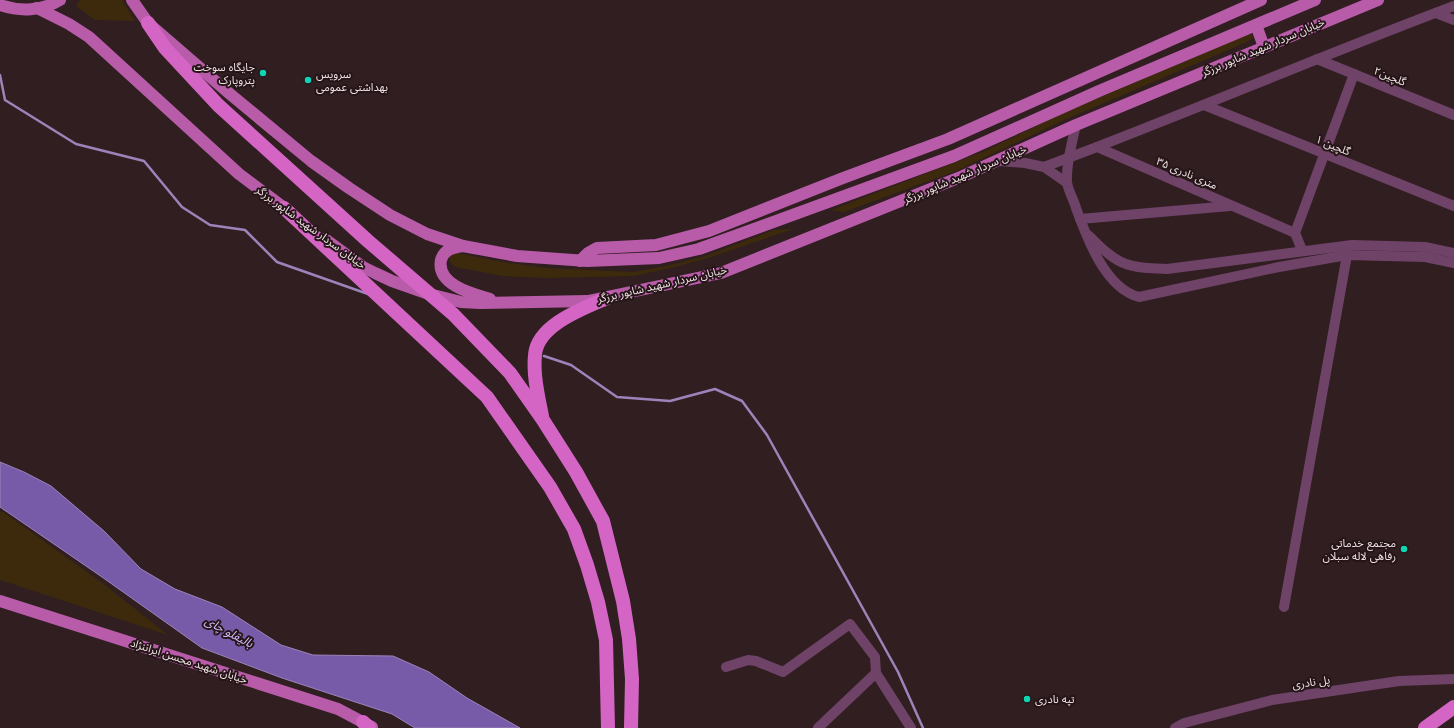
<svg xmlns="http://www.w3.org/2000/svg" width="1454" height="728" font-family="Arial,'Noto Sans Arabic',sans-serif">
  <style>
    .green { fill: #3d2a0c }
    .water { fill: #785ba8; stroke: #9c84ba }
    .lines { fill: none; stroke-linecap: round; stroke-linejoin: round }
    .stream { stroke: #9c84ba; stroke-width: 2.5 }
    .minor { stroke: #6f4267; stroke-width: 10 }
    .major { stroke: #b85caa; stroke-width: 12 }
    .highway { stroke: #d565c5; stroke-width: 14 }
    .poi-dot { fill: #10d5b4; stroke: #251518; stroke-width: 1.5 }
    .labels { text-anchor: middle; stroke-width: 4; stroke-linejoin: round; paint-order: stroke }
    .street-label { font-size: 11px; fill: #f0e3e5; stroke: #251518 }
    .poi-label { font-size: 11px; fill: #f0e3e5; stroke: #251518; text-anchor: end }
    .water-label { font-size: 12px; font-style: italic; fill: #cfbafa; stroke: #251518 }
  </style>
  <rect width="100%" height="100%" fill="#301e21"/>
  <g class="green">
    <polygon points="80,0 122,0 135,21 95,20 76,6"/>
    <polygon points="1246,35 1252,35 1253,38 1249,41 1062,121 956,171 844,212 831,210 985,151 1059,115"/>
    <polygon points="793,229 705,259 675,267 634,276 545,278 503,276 455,267 451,263 449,258 450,254 454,252 496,261 547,268 634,272 675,264 705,256 774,230"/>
    <polygon points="0,512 3,512 105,585 168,635 0,580"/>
  </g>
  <polygon class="water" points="0,462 24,472 51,486 104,531 141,569 175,589 222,607 281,645 313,655 393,656 429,672 467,698 520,728 415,728 392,714 282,678 202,648 102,577 0,507"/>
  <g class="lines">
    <g class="stream">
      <polyline points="0,75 5,100 76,144 144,161 182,207 210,225 245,230 277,262 368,294"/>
      <polyline points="544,356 571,365 617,397 670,401 715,389 742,401 767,435 898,672 923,728"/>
    </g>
    <g class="minor">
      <polyline points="1436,13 1454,20"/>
      <polyline points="1317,59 1454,115"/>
      <polyline points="1204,105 1454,206"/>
      <path d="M 1076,125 C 1072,143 1066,164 1067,182 C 1068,191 1074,200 1076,208 C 1087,238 1105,288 1139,297 L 1279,267 L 1347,255 L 1425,257 L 1454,263"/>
      <path d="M 1097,147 C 1216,101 1334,51 1454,6"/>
      <polyline points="999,161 1025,163 1044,167 1067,183"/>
      <polyline points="1044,167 1097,147 1295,233"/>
      <polyline points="1080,219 1230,206"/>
      <path d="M 1088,235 C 1099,245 1111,259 1126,264 C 1139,269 1153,268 1167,269 L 1352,245 L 1425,247 L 1454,253"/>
      <polyline points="1302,250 1295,233 1354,74"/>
      <polyline points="1284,607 1347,255"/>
      <polyline points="726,667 748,660 756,661 783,672 850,624 875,657 876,673"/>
      <polyline points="818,728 876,673 911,728"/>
      <polyline points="1175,728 1184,723 1272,700 1399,681 1454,679"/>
    </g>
    <g class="major">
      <polyline points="132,0 148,23 230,94 311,161 349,188 390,215 427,234 463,246 517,256 587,261 659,258 699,249 954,156 1099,91 1315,0"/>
      <path d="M 0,5 C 20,12 42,11 60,0"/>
      <polyline points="37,8 69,24 89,37 239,174 291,213"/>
      <polyline points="1256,25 1264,47"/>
      <polyline points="325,239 363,267 375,273 392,281 429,294 461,302 480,303 588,301 721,273 963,176 1076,125 1378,0"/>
      <path d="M 463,246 C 453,248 444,249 441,260 C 436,285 473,294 490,299"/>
      <polyline points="580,261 588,253 597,248 656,245 709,231 843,178 948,139 1261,0"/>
      <polyline points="0,601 338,709 372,727"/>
    </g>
    <g class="highway">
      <polyline points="148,23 165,48 218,105 368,241 453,314 510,373 543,420 576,472 603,521 623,601 629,639 632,679 631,728"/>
      <polyline points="284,208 487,397 550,487 574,529 587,565 598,602 606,640 608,728"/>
      <path d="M 542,416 C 538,396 533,375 535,355 C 537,325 584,308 607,298"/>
      <polyline points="363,722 369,728"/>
      <polyline points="1425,728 1454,707"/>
    </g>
  </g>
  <g class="poi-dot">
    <circle cx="263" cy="73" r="4"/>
    <circle cx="308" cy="80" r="4"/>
    <circle cx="1404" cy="549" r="4"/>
    <circle cx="1027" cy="699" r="4"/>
  </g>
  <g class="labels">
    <g class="street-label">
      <text transform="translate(1263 47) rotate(-23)" y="4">خیابان سردار شهید شاپور برزگر</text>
      <text transform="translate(1390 76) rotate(22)" y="4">گلچین۲</text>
      <text transform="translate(1333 145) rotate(22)" y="4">گلچین ۱</text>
      <text transform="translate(1187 173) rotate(23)" y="4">۳۵ متری نادری</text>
      <text transform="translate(965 174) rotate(-23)" y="4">خیابان سردار شهید شاپور برزگر</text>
      <text transform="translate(311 227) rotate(36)" y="4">خیابان سردار شهید شاپور برزگر</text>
      <text transform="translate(662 284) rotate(-13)" y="4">خیابان سردار شهید شاپور برزگر</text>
      <text transform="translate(189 661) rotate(18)" y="4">خیابان شهید محسن ایراننژاد</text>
      <text transform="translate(1311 682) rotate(-8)" y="4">پل نادری</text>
    </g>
    <g class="poi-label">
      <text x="255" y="71">جایگاه سوخت<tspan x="255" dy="13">پتروپارک</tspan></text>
      <text x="316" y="78" text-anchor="start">سرویس<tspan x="316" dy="13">بهداشتی عمومی</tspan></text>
      <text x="1396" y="547">مجتمع خدماتی<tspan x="1396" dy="13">رفاهی لاله سبلان</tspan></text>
      <text x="1035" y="703" text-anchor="start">تپه نادری</text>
    </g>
    <g class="water-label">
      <text transform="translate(229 632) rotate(28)" y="4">بالیقلو چای</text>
    </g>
  </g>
</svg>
